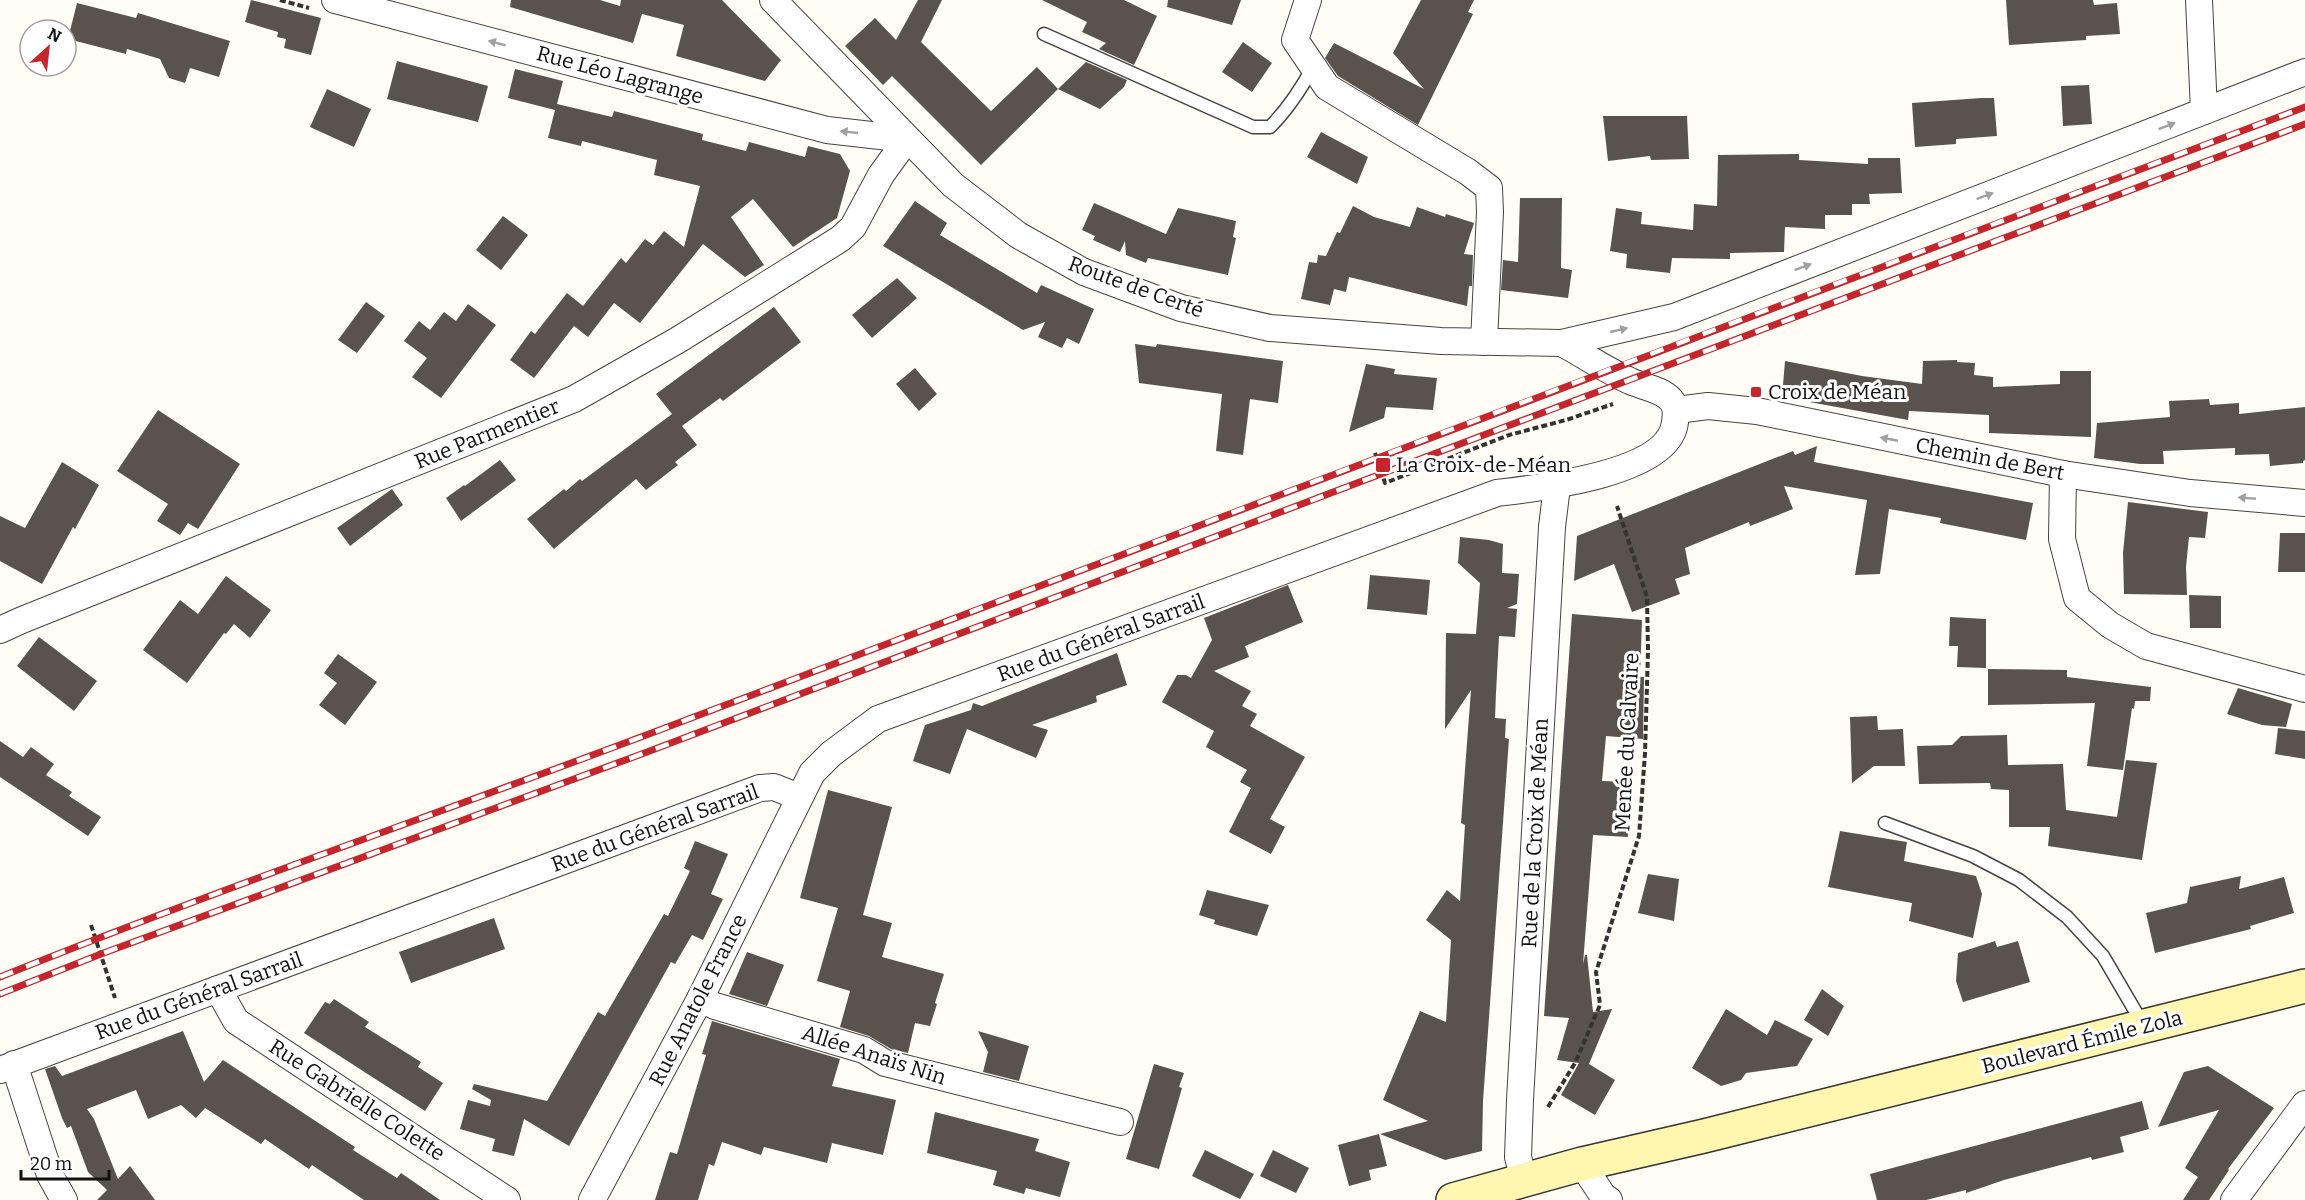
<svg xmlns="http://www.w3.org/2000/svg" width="2305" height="1200" font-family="Bitter,serif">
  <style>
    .building { fill: #5a524d }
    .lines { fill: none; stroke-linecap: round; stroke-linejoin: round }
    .lane-casing { stroke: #444; stroke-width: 15 }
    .street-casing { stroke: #444; stroke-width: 28 }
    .secondary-casing { stroke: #333; stroke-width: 36 }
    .path { stroke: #333; stroke-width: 4; stroke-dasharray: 6 3; stroke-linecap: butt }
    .lane { stroke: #fff; stroke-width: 12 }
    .street { stroke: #fff; stroke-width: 26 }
    .secondary { stroke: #fff6b0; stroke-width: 33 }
    .rail-casing { stroke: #c4262e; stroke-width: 7 }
    .rail { stroke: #fff; stroke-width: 4.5; stroke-dasharray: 14; stroke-linecap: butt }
    .oneway { fill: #a0a0a0 }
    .poi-dot { fill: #c4262e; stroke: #fff; stroke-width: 2 }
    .labels { text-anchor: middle; stroke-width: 6; stroke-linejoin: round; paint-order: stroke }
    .street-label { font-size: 21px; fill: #111; stroke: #fff }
    .poi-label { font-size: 21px; fill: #111; stroke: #fff; text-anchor: start }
  </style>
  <rect width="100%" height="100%" fill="#fffdf5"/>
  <g class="building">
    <polygon points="251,0 321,18 311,55 284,48 286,39 277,37 278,32 245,22"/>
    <polygon points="511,0 600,0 620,6 621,0 722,0 781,60 765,81 676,56 684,25 642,14 633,43 510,7"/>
    <polygon points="918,0 942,0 921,42 991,111 1037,67 1058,89 981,165 892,76 883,85 845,46 875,18 896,40"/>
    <polygon points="1042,0 1124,0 1157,16 1134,65 1099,49 1106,43 1082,32 1087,22"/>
    <polygon points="1168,0 1241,0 1232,25 1167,7"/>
    <polygon points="1421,0 1474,0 1468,12 1473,14 1418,125 1338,76 1325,58 1334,43 1424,89 1393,53"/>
    <polygon points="2006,0 2093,0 2094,5 2117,3 2120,34 2086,36 2086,40 2009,45"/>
    <polygon points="77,3 136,18 138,13 230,41 219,77 190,68 185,83 169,78 160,59 127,49 126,54 68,39"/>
    <polygon points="1243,42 1272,63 1252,92 1222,72"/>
    <polygon points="397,61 488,86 478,122 387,99"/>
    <polygon points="1086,62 1127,80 1124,87 1100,109 1058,89"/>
    <polygon points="515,69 563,81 557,104 612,117 614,111 703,134 702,140 746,151 749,142 805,157 808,146 840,154 850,171 837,218 793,247 753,199 731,217 764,265 745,277 703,244 640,323 614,303 588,337 574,326 534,378 510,360 531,331 535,334 567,293 583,306 621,258 626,263 645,239 653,245 664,231 684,247 700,186 654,175 657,160 582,141 581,146 548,138 555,110 508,98"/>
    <polygon points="2089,85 2092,124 2063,126 2061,86"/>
    <polygon points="327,89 371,109 354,147 310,127"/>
    <polygon points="1981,98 1994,98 1997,136 1956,139 1956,144 1915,147 1912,103"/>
    <polygon points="1603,116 1687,116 1689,159 1651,160 1650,156 1608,161"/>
    <polygon points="1321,132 1368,157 1357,184 1307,157"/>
    <polygon points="1799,154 1799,160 1868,164 1868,158 1900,158 1902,193 1869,194 1870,204 1852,204 1852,215 1825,215 1825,229 1785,227 1784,252 1730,253 1730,259 1672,258 1670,273 1626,268 1627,254 1610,251 1616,208 1642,212 1641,224 1693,230 1694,204 1717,206 1718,155"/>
    <polygon points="1520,198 1562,198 1561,268 1572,270 1568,298 1501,290 1503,260 1518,262"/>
    <polygon points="915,201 947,223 940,235 1037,293 1041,285 1094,309 1079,344 1067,338 1062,348 1038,337 1045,322 1023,330 883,246"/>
    <polygon points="1094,203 1166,234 1178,208 1236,221 1233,237 1236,238 1228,275 1148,258 1146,263 1126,255 1125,241 1120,252 1093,240 1095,236 1082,230"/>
    <polygon points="1353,206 1374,217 1410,227 1417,207 1445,217 1446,214 1474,223 1464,254 1473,255 1472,286 1469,286 1467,306 1349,277 1346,292 1334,289 1330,305 1301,299 1309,262 1317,263 1318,255 1326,256 1337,232 1340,233"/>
    <polygon points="503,216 528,235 501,270 476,250"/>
    <polygon points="897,278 917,298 872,338 852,315"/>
    <polygon points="366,302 385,316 357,353 338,340"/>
    <polygon points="468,304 496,325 441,398 412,377 427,358 404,341 419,321 430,330 444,312 456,321"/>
    <polygon points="774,307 801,342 723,401 720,398 682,426 697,445 675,462 678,465 646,490 636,479 554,549 527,519 564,489 566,491 580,479 582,481 672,414 656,394"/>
    <polygon points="1135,344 1156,347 1157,344 1283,361 1278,403 1250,399 1243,455 1216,451 1222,394 1139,383"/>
    <polygon points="1957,360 1957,362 1975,363 1974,375 1993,377 1993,387 2060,384 2060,371 2091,371 2091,437 1989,433 1989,415 1909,411 1908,420 1782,397 1785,361 1862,376 1922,384 1923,361"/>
    <polygon points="1366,364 1395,369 1394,374 1437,378 1433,410 1386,407 1384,418 1349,432"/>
    <polygon points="915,368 937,394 919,411 896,384"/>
    <polygon points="2209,399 2210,405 2239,403 2239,414 2305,407 2305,460 2303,461 2303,463 2270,466 2269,454 2235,455 2235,448 2163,451 2164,464 2140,464 2094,458 2097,423 2170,417 2169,401"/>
    <polygon points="158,410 240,464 198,529 188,523 180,535 157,521 168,504 117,471"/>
    <polygon points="1817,446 1814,462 2033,503 2026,540 1940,523 1941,518 1889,509 1880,574 1855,575 1867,500 1784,486 1793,509 1750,526 1749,522 1685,548 1690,574 1675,579 1680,594 1632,612 1614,564 1574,581 1577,536 1793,451 1795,455"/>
    <polygon points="500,460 516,480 461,521 446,498 464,485 465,486"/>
    <polygon points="62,462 99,485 75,529 73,527 42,584 0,561 0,516 25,528"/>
    <polygon points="392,489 403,505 350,546 337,528"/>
    <polygon points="2128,502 2208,512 2205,538 2189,537 2186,567 2187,595 2124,594 2123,553"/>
    <polygon points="2280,533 2305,533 2305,572 2278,572"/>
    <polygon points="1460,537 1489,540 1503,544 1502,573 1519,574 1517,604 1507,608 1517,609 1515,637 1499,636 1496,693 1495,718 1506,719 1505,738 1509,739 1483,1101 1482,1151 1445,1160 1380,1134 1428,1121 1383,1100 1420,1011 1446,1022 1451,940 1426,920 1447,890 1460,901 1465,825 1461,823 1471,690 1445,729 1446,633 1476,634 1480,583 1458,563"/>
    <polygon points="1370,575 1430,580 1427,615 1367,609"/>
    <polygon points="226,576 271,610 250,638 234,624 226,634 224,633 187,683 143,650 180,600 198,614"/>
    <polygon points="1288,585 1303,622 1245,646 1249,657 1214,671 1251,691 1242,706 1257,714 1250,726 1305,757 1270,819 1285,827 1271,854 1229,832 1251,788 1240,782 1247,770 1206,747 1214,731 1162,702 1177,675 1186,675 1191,678 1212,640 1204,618"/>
    <polygon points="2189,595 2221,596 2221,628 2190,628"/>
    <polygon points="1572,614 1642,620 1640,677 1644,677 1643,739 1606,736 1602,781 1629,782 1628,837 1593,835 1583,964 1585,955 1587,955 1593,1012 1612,1009 1589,1064 1615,1080 1595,1115 1561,1095 1579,1063 1557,1060 1569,1018 1544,1016"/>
    <polygon points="1950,617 1986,619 1986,668 1957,667 1958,646 1949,646"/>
    <polygon points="39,637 97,681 74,711 17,666"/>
    <polygon points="1117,653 1127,685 1096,696 1097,702 1032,725 1048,730 1036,758 967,729 950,774 913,761 925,725 971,710 973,703 982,706"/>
    <polygon points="338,654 377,682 345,725 319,705 337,683 324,673"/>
    <polygon points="1988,669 2067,670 2067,677 2151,687 2150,701 2135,701 2134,709 2132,708 2123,770 2087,766 2095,703 1988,705"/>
    <polygon points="2238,688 2292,704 2286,727 2262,725 2227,714"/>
    <polygon points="1877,716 1878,730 1903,729 1905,766 1874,766 1852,783 1850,717"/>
    <polygon points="2278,728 2305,731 2305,759 2275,754"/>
    <polygon points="2007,735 2008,765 2063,764 2066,810 2117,817 2126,760 2157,763 2142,860 2048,846 2050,827 2009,827 2009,790 1991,789 1990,783 1919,784 1917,746 1952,745 1961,736"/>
    <polygon points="0,741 23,757 31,747 54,764 46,775 72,792 69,796 101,817 88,836 0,777"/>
    <polygon points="828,790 892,807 863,915 892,923 882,957 944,974 935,1003 937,1004 930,1026 915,1023 908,1053 891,1049 869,1036 840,1027 850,991 817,981 838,908 800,898"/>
    <polygon points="1840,831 1907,842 1904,861 1976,876 1982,894 1973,938 1909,921 1912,903 1828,887"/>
    <polygon points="695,841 728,854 711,894 723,899 703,940 692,935 675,964 671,962 569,1146 524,1119 514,1156 492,1151 495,1139 460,1129 468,1100 490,1106 491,1100 472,1089 474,1084 547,1101 598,1012 605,1016 664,914 668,916 690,871 684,868"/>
    <polygon points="1648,874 1679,879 1674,921 1638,913"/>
    <polygon points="2241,876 2239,889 2284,877 2294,913 2250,926 2251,929 2155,953 2146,913 2187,903 2190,887"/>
    <polygon points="1207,890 1269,905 1257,936 1214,924 1215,920 1199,915"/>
    <polygon points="494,918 505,949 411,983 399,952"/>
    <polygon points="1995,941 1997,947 2018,941 2030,982 1963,1002 1956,981 1958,953"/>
    <polygon points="747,952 784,965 767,1006 729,994"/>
    <polygon points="1822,989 1844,1006 1828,1036 1804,1020"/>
    <polygon points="334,999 369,1022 365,1027 421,1062 418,1067 443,1083 425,1111 304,1033 325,1002 330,1004"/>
    <polygon points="1726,1009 1767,1035 1775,1020 1813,1039 1797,1066 1746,1073 1741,1080 1721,1086 1692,1068"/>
    <polygon points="712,1021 840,1059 832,1086 896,1100 883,1155 832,1143 827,1163 764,1147 761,1155 722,1142 714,1166 709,1164 698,1200 655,1200 670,1152 677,1154 706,1055 702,1054"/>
    <polygon points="183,1031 204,1082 223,1060 355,1147 353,1150 397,1178 401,1173 440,1200 364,1200 312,1165 309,1169 265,1139 261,1144 205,1108 196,1118 181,1105 148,1119 136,1090 87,1109 94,1119 118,1179 130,1166 155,1200 97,1200 107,1190 88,1172 71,1126 67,1128 62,1118 45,1069 55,1066 62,1076"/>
    <polygon points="978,1031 1029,1046 1019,1081 983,1072 988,1052"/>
    <polygon points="1154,1064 1184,1073 1179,1087 1182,1088 1159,1169 1126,1159"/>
    <polygon points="2208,1066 2274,1108 2228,1169 2229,1170 2209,1200 2183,1200 2198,1177 2185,1168 2219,1110 2158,1127 2184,1072"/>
    <polygon points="2142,1101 2149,1129 2120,1137 2124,1152 2092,1160 2091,1157 2004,1180 1966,1193 1966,1190 1926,1200 1877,1200 1870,1174"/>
    <polygon points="935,1112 1039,1139 1035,1151 1070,1162 1060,1197 1026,1188 1024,1194 993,1185 997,1171 927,1153"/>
    <polygon points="1379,1134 1387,1166 1369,1170 1371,1180 1349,1186 1338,1145"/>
    <polygon points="1205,1150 1254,1174 1240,1199 1192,1176"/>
    <polygon points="1273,1150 1309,1168 1296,1193 1260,1176"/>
  </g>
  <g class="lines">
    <defs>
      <g id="lane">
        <path d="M 1044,34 L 1253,127 L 1270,127 C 1288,109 1301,89 1313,67"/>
        <polyline points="1885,823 1973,856 2019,880 2067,917 2103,956 2144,1026"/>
      </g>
      <g id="street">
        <polyline points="335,0 827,130 907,139"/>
        <polyline points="773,0 953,185 1018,235 1084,272 1181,308 1270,328 1441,341 1562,343 1674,317 2305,72"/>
        <polyline points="1308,0 1295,40 1327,87 1468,172 1489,188 1490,212 1484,342"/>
        <polyline points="2199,0 2204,111"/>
        <polyline points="1677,410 1708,406 1757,411 2063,474 2190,493 2305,503"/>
        <polyline points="2063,474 2062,539 2077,598 2110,625 2146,646 2305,689"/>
        <polyline points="0,630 22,620 574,399 678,340 840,239 853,227 881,175 907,139"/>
        <polyline points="218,989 236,1021 507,1200"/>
        <polyline points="700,999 715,1006 864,1050 885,1063 1120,1122"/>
        <polyline points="14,1064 50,1175 64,1200"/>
        <polyline points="0,1070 760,788 774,787 799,797"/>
        <polyline points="1582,1164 1603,1196 1609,1200"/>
        <polyline points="1524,1180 1518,1157 1520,1100 1552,527 1557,486"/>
        <path d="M 592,1200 L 700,999 L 812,773 L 831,754 L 878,719 L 1497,493 C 1538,488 1670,474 1675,422 C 1676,414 1677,407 1671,400 C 1662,389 1643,387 1630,381 C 1607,371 1584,355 1562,343"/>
        <polyline points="2234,1200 2305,1104"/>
      </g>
      <polyline id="secondary" points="1453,1200 1582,1164 1704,1136 2305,986"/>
    </defs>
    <use href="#lane" class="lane-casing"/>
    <use href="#street" class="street-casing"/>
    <use href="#secondary" class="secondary-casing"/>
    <g class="path">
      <polyline points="280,0 309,8"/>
      <polyline points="1375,453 1385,483 1509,435 1566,420 1613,404"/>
      <polyline points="91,925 115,998"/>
      <polyline points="1548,1107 1575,1063 1600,1005 1596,972 1639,836 1645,753 1648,651 1647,597 1617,506"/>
    </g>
    <use href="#lane" class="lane"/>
    <use href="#street" class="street"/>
    <use href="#secondary" class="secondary"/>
    <defs>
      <g id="rail">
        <path d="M 0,977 C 234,883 472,802 707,712 C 1240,510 1772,307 2305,107"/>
        <polyline points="0,994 101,954 647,752 2305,124"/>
      </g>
    </defs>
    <use href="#rail" class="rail-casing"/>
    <use href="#rail" class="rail"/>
  </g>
  <defs><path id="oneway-solid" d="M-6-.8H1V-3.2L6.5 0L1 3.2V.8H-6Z" transform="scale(1.5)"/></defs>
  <g class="oneway">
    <use href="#oneway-solid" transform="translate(497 43) rotate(-165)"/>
    <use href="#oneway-solid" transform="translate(2167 126) rotate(-21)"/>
    <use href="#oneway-solid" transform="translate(849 132) rotate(-174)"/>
    <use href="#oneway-solid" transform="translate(1985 196) rotate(-21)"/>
    <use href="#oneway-solid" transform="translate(1803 267) rotate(-21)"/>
    <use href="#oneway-solid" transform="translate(1619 330) rotate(-13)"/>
    <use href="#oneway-solid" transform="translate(1889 439) rotate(-169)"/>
    <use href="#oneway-solid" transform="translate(2247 498) rotate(-175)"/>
  </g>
  <g class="poi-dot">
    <rect x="1750" y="386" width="12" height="12" rx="3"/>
    <rect x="1375" y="457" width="16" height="16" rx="3"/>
  </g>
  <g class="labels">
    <g class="street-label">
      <text transform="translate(620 75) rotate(15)" y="7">Rue Léo Lagrange</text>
      <text transform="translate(1136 287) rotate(20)" y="7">Route de Certé</text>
      <text transform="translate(487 434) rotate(-22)" y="7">Rue Parmentier</text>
      <text transform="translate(1990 459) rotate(11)" y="7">Chemin de Bert</text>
      <text transform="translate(1101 638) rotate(-20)" y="7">Rue du Général Sarrail</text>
      <text transform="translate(1627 742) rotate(-87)" y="7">Menée du Calvaire</text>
      <text transform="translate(655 828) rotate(-20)" y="7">Rue du Général Sarrail</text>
      <text transform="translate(1535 833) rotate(-87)" y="7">Rue de la Croix de Méan</text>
      <text transform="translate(199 996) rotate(-20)" y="7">Rue du Général Sarrail</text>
      <text transform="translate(698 1000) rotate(-63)" y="7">Rue Anatole France</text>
      <text transform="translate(2082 1042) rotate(-14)" y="7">Boulevard Émile Zola</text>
      <text transform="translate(874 1055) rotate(18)" y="7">Allée Anaïs Nin</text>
      <text transform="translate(357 1100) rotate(33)" y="7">Rue Gabrielle Colette</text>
    </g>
    <g class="poi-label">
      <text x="1768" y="399">Croix de Méan</text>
      <text x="1396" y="472">La Croix-de-Méan</text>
    </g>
  </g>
  <g transform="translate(48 48) rotate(27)"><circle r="28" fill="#ffffff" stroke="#a0a0a0" stroke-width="1.5"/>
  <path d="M0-4.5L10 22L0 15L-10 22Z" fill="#c4262e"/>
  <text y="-9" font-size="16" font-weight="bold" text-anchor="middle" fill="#111111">N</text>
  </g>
  <path d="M21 1170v9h88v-9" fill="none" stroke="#111111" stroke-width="3"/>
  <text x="30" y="1170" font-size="18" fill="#111111" stroke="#ffffff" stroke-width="4.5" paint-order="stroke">20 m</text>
</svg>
